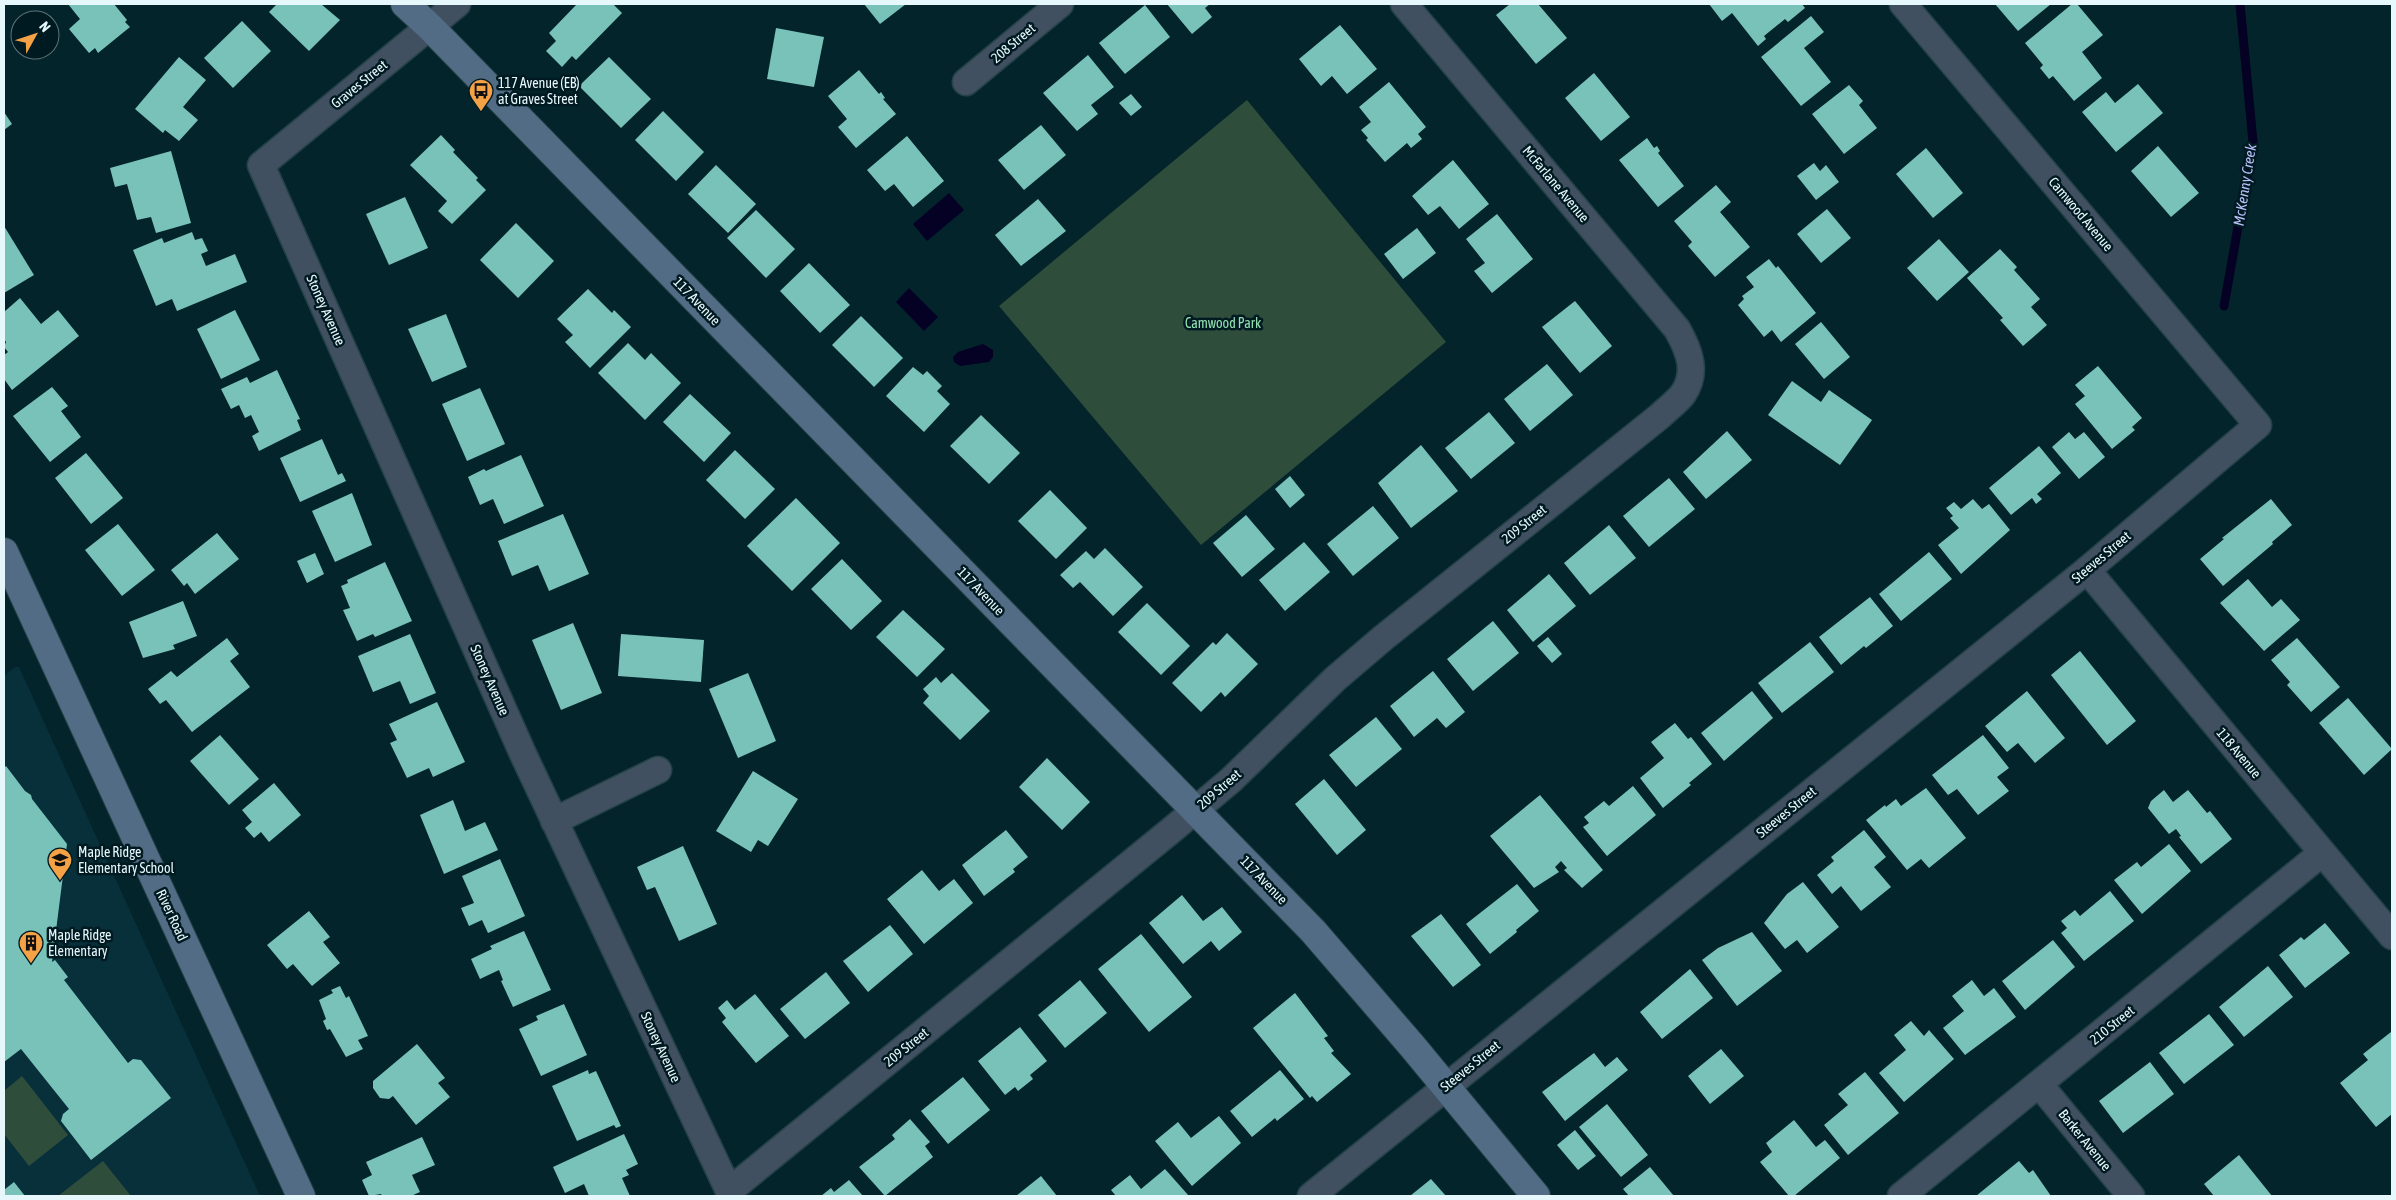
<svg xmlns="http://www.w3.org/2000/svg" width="2396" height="1200" font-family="'Asap Condensed',sans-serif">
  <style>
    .built { fill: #08303a }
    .green { fill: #2f4d3b }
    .water { fill: #050124 }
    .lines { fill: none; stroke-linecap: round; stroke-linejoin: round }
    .stream { stroke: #050124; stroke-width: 9 }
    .building { fill: #79c2ba }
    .street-casing { stroke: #244248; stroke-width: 29 }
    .secondary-casing { stroke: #244248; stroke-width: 30 }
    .street { stroke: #405060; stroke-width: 26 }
    .secondary { stroke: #526c85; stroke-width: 28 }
    .labels { text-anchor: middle; stroke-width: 5; stroke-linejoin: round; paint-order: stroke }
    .street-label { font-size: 14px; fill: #e7f8fd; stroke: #001a21 }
    .poi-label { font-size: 14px; fill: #e7f8fd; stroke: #001a21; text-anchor: start }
    .park-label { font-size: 14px; fill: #92e1b1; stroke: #001a21 }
    .water-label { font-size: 15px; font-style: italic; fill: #b9c0fb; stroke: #001a21 }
  </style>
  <rect width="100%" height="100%" fill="#04242b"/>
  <polygon class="built" points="15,667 19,667 260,1196 4,1196 4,676"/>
  <g class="green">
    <polygon points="1247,100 1446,342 1201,545 999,306"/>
    <polygon points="22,1076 68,1135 29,1166 4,1134 4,1091"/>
    <polygon points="103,1161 131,1196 58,1196"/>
  </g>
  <g class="water">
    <polygon points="949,193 964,210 927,241 913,224"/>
    <polygon points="909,288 938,317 924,331 896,302"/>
    <polygon points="983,344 993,350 993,357 989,362 960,366 954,362 953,357 958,352"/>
  </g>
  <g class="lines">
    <polyline class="stream" points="2224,306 2253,142 2240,4"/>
  </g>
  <g class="building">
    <polygon points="68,4 114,4 127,20 125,22 130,27 98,53 95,48 89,53 69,29 80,19"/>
    <polygon points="277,4 321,4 340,20 309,51 269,12"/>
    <polygon points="577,4 613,4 622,13 576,60 572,56 562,67 546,51 556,41 549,33"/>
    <polygon points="864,4 906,4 880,24"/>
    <polygon points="1167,4 1210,4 1205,8 1212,17 1192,34"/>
    <polygon points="1510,4 1538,4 1567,38 1536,64 1496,15"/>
    <polygon points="1709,4 1802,4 1805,8 1788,22 1785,19 1764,36 1766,39 1758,46 1732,13 1722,21"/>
    <polygon points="1995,4 2051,4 2018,31"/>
    <polygon points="2072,4 2077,4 2103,35 2082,52 2102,78 2074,101 2053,76 2049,79 2040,68 2043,65 2025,43"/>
    <polygon points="1145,5 1170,37 1125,74 1099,43"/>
    <polygon points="1811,16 1824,32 1804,48 1831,82 1801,106 1761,57"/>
    <polygon points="242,21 271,51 233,88 204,58"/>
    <polygon points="1340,25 1377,69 1347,94 1332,76 1321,86 1299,59"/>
    <polygon points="776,28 824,37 814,87 767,79"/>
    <polygon points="1088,55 1114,87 1091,105 1098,114 1077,131 1043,93"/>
    <polygon points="179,57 206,80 183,107 198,120 179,141 165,130 163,133 135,109"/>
    <polygon points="609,57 651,99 621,128 579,86"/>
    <polygon points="859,70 879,94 881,92 885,98 883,99 896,114 856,148 838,127 847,119 828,96"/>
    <polygon points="1594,73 1630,117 1601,141 1565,98"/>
    <polygon points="1389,82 1426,127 1418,134 1422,139 1411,148 1407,143 1385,162 1366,140 1368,138 1361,130 1371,122 1359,107"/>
    <polygon points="2138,84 2163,113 2116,152 2082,112 2106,92 2115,103"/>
    <polygon points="1849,85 1863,101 1859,105 1877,128 1844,154 1812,114"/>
    <polygon points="1131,94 1142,107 1131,116 1119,103"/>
    <polygon points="663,111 704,152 676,181 635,140"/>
    <polygon points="4,112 12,124 4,130"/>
    <polygon points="1041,125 1066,155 1024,190 998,160"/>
    <polygon points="441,135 455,150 453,152 478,178 476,180 486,190 452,224 438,211 447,201 410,165"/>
    <polygon points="907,136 944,181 913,207 894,184 885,191 867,170"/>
    <polygon points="1647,138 1654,148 1657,146 1660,151 1658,153 1684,186 1658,207 1619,160"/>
    <polygon points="2158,146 2199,193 2171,217 2131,171"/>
    <polygon points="1926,148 1963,193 1933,218 1896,174"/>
    <polygon points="171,151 191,223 156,233 151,217 137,220 127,184 115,187 110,168"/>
    <polygon points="1453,160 1489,204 1459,229 1440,206 1428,215 1412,196"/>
    <polygon points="1814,163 1820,171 1826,165 1839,182 1816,200 1797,176"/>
    <polygon points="716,165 756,204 728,233 688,194"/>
    <polygon points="1716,185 1731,202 1720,212 1750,247 1715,277 1688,246 1692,242 1674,221"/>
    <polygon points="405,197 428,248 389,265 366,214"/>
    <polygon points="1038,199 1066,231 1021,266 995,235"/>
    <polygon points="1827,209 1851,238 1821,263 1797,234"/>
    <polygon points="756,210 795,249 766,278 727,238"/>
    <polygon points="1497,214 1533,259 1492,293 1474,271 1485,263 1466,239"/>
    <polygon points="516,223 554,261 518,298 480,260"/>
    <polygon points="4,226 34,275 4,293"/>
    <polygon points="1417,228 1436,253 1403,279 1384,254"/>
    <polygon points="192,232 195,240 202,238 208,251 201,254 206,266 235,254 247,282 177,311 172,299 156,306 133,250 162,238 164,243"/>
    <polygon points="1939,239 1969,272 1937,301 1907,268"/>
    <polygon points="2000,249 2017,267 2014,270 2040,299 2031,307 2047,325 2023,346 2000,320 2003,318 1967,278"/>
    <polygon points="1769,259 1776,268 1778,266 1816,313 1781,342 1772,330 1764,337 1738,305 1744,299 1742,296 1754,287 1746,277"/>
    <polygon points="809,263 850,305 820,333 780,291"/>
    <polygon points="588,289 612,313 614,310 631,327 590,368 565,342 573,335 557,319"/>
    <polygon points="20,298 41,324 58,310 79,336 12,390 4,379 4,355 8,352 4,347 6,342 4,339 4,312"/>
    <polygon points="1575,301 1612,346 1580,373 1542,327"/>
    <polygon points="235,310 260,360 221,379 197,329"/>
    <polygon points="446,314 467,367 432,382 408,329"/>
    <polygon points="861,316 903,358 874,387 832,345"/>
    <polygon points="1821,322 1850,357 1824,379 1795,344"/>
    <polygon points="628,343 645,360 651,353 681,383 645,420 598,373"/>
    <polygon points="1547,364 1573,395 1530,431 1504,399"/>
    <polygon points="2098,366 2142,418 2132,427 2135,430 2112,449 2075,404 2085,396 2075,385"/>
    <polygon points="913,367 923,375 927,371 942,386 937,391 950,404 924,432 886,396"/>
    <polygon points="277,370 300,419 297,420 301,430 259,451 252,436 259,432 251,415 245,418 239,405 231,409 221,389 247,377 250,383"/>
    <polygon points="1792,381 1821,402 1829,390 1872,420 1840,465 1768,415"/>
    <polygon points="52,387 68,406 61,411 81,437 50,462 13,416"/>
    <polygon points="480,388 505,444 467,461 442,404"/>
    <polygon points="690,394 731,433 704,462 663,422"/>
    <polygon points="1489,412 1515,443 1471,479 1445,448"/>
    <polygon points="981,415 1020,453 989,484 950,446"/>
    <polygon points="1727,431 1752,460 1706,499 1683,472"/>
    <polygon points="2069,432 2075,439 2084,432 2105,457 2079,479 2052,447"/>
    <polygon points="322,439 338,475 342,473 346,481 300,502 280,458"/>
    <polygon points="1421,445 1458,491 1411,528 1378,483"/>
    <polygon points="2039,446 2061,473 2037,494 2042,499 2036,504 2032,498 2011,515 1989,488"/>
    <polygon points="735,450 775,489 745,519 706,480"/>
    <polygon points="86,453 123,498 91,524 55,478"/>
    <polygon points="521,455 544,506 504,524 493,499 480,505 468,477 484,469 486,471"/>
    <polygon points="1290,476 1305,495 1290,508 1275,489"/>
    <polygon points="1669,478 1695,509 1649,547 1623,516"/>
    <polygon points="1050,490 1087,528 1056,559 1018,521"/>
    <polygon points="352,493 372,545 335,562 312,511"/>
    <polygon points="796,498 840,543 792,591 747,546"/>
    <polygon points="1973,499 1982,509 1989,504 2010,530 1961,574 1938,545 1959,528 1950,518 1953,516 1946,508 1954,502 1961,509"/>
    <polygon points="2271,499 2292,525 2272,542 2273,544 2223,586 2200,559 2224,539 2222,538"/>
    <polygon points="1373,506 1399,538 1353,576 1327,544"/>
    <polygon points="563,514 589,574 549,591 538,565 512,576 498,541"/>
    <polygon points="1246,515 1275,549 1242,577 1213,543"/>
    <polygon points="118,524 155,570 122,596 85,550"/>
    <polygon points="1609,525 1636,558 1590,595 1564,563"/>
    <polygon points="217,533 239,559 195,594 187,583 184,586 171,570"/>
    <polygon points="1304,542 1330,572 1285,611 1259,580"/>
    <polygon points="1105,548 1143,587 1113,616 1080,582 1073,588 1060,575 1086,551 1094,559"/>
    <polygon points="1929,552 1952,579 1901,621 1879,594"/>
    <polygon points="315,553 324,574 307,583 297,561"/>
    <polygon points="842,559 882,601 851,630 811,589"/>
    <polygon points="385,562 412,621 375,637 373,634 357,641 343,610 350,608 341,586 348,583 347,580"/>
    <polygon points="1549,574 1576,606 1533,642 1507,610"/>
    <polygon points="2248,579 2272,607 2281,599 2300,620 2264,651 2220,603"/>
    <polygon points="1870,597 1893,626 1866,648 1864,646 1841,665 1819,637"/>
    <polygon points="183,601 197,636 173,645 175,649 143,658 129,622"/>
    <polygon points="1147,603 1190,646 1161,675 1118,632"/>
    <polygon points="903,610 945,649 917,677 876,637"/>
    <polygon points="1493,621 1519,653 1473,691 1447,659"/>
    <polygon points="573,623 602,693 561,710 532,640"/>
    <polygon points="1227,633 1258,664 1225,697 1221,692 1201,712 1172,683 1213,642 1216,645"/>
    <polygon points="410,634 436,693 410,704 400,681 373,692 358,656"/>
    <polygon points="621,634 704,640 701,682 618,676"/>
    <polygon points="1548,637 1562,654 1552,663 1537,646"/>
    <polygon points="227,638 239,654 230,661 250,687 192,732 166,700 160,704 148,689 171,671 177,677"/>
    <polygon points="2297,638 2340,687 2311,712 2287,685 2290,682 2271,660"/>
    <polygon points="1810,642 1834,672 1782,713 1758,683"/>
    <polygon points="2080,651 2136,721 2107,745 2051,675"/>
    <polygon points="1433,671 1465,712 1446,728 1437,718 1414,737 1390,706"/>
    <polygon points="748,673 776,741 738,758 709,689"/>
    <polygon points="952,673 990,711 960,740 923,703 929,696 923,689 936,677 941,683"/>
    <polygon points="1752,691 1773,718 1724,761 1701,733"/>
    <polygon points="2027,691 2065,738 2035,763 2018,743 2007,752 1985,726"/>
    <polygon points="2348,698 2392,749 2364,775 2319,723"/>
    <polygon points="437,702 465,762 433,777 429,768 407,778 390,743 397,740 389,724"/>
    <polygon points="1376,717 1402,749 1356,787 1329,755"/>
    <polygon points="1675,723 1688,739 1691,737 1712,764 1689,783 1691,785 1663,808 1640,778 1664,758 1651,742"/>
    <polygon points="220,735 259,779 229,805 190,761"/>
    <polygon points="1983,735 2009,768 1997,777 2009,791 1978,815 1957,789 1948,795 1932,775"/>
    <polygon points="1047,758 1090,802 1062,830 1019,787"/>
    <polygon points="6,766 25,791 31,795 32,799 67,844 52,962 55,960 68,977 64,980 128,1063 133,1059 141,1060 171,1098 91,1160 61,1121 63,1114 69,1109 21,1049 4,1062 4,768"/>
    <polygon points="753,771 798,799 768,846 758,840 751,852 716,831"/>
    <polygon points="1324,779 1366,830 1337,855 1295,804"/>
    <polygon points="274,783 301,815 269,842 261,832 254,838 245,828 252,822 242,810"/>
    <polygon points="1633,786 1656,815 1607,856 1583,827 1589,823 1584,817 1604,801 1609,806"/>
    <polygon points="1926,788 1966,838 1929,868 1921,859 1907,870 1866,820 1885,805 1886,807 1896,799 1901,806"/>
    <polygon points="2164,790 2173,802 2188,790 2207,813 2210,811 2232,839 2201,864 2179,837 2181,836 2176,829 2169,834 2148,808 2151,801"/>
    <polygon points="1540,795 1603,870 1582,888 1564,870 1567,868 1561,861 1555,867 1559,872 1534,888 1490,836"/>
    <polygon points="453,800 465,831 485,822 498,850 444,874 420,815"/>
    <polygon points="1006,830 1028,857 1013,869 1015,872 984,896 962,865"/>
    <polygon points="1864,830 1886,857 1874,867 1891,887 1861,911 1841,886 1832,894 1817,875 1834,861 1831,857"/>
    <polygon points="2169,844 2191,871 2142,914 2114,880 2137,862 2141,867"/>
    <polygon points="683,846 717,924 679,941 655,887 647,890 637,867"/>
    <polygon points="500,859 525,916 488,933 482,920 469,926 461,908 474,903 462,876"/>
    <polygon points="922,870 939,891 954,879 973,903 924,944 887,899"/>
    <polygon points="1803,882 1839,927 1807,953 1797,940 1785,949 1764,923 1787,894"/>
    <polygon points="1517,884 1539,911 1516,930 1517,932 1490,954 1466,924"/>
    <polygon points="2110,891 2134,921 2084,961 2061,933 2067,928 2061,921 2075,910 2080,916"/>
    <polygon points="1182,895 1203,921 1222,907 1242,932 1219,951 1211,941 1183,964 1149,923"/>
    <polygon points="309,911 330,937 323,942 340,963 312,986 293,964 287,969 267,945"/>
    <polygon points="1441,914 1481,965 1453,987 1411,936"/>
    <polygon points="2325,923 2350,953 2305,988 2279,955 2301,937 2304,940"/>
    <polygon points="890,925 913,954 868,992 843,961"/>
    <polygon points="524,931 551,990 513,1007 501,981 503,980 499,970 480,979 471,959 492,949 490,946"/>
    <polygon points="1752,932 1782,971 1737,1006 1702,960 1718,948"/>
    <polygon points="1141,934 1192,997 1149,1032 1098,969"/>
    <polygon points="2053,940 2075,967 2025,1010 2002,981"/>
    <polygon points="2268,966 2293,997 2244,1037 2219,1007"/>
    <polygon points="1690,969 1713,998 1662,1039 1640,1012"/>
    <polygon points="826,972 850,1003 805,1039 780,1009"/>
    <polygon points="1080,980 1107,1013 1065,1048 1038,1015"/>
    <polygon points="1972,980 1984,996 1994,988 2016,1017 1965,1055 1943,1028 1964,1011 1952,996"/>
    <polygon points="340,986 346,998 349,996 368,1036 358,1040 363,1049 346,1057 330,1029 327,1030 323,1021 326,1019 319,1000 333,993 331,990"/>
    <polygon points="1295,993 1328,1036 1324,1038 1334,1051 1331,1053 1351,1074 1317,1102 1312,1096 1310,1098 1253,1028"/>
    <polygon points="755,994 789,1036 756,1063 722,1022 726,1018 718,1008 727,1000 735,1010"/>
    <polygon points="564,1004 587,1055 541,1076 519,1029 538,1020 536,1016"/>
    <polygon points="2209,1014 2234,1045 2184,1084 2159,1053"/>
    <polygon points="1911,1021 1924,1036 1929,1030 1954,1059 1904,1102 1879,1073 1906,1050 1894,1035"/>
    <polygon points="1020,1027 1047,1061 1030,1075 1033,1079 1018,1091 1015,1087 1005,1095 978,1061"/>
    <polygon points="2391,1032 2392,1114 2376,1127 2340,1083 2368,1060 2363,1054"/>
    <polygon points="417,1044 445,1078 438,1083 450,1097 416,1125 393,1096 389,1099 380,1098 373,1088 373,1081"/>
    <polygon points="1721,1049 1744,1076 1710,1104 1688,1076"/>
    <polygon points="1594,1053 1605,1067 1617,1057 1628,1070 1565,1121 1542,1092"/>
    <polygon points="2150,1062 2174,1094 2123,1133 2099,1101"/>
    <polygon points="588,1070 589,1074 596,1071 621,1126 616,1128 614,1125 577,1141 552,1086"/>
    <polygon points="1280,1070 1304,1099 1277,1121 1275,1118 1252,1137 1230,1111"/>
    <polygon points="1865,1072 1899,1113 1848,1155 1824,1125 1848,1105 1838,1094"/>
    <polygon points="963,1077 990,1110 948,1144 921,1111"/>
    <polygon points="1607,1104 1648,1155 1621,1177 1579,1127"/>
    <polygon points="1219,1116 1241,1143 1192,1186 1155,1141 1178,1122 1191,1138"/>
    <polygon points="910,1119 930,1142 925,1146 933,1157 885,1196 859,1167 895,1139 892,1135"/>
    <polygon points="1794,1120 1816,1147 1825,1140 1840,1158 1794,1196 1789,1196 1760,1162 1772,1152 1766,1143"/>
    <polygon points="1575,1130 1596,1156 1578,1170 1557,1145"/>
    <polygon points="624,1134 638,1164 626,1170 629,1175 622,1178 630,1196 589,1196 584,1184 565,1193 553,1167"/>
    <polygon points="422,1137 435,1165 412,1175 420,1192 411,1196 382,1196 381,1194 369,1196 362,1180 372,1175 366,1162"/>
    <polygon points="2239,1155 2272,1196 2214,1196 2204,1184"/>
    <polygon points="2019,1161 2029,1173 2033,1170 2051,1196 1976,1196"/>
    <polygon points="1650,1167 1674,1196 1629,1196 1623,1189"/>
    <polygon points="1165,1169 1189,1196 1116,1196 1111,1190 1130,1175 1141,1189"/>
    <polygon points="1041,1176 1057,1196 1016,1196"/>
    <polygon points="1431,1179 1446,1196 1410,1196"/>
    <polygon points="849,1180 863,1196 821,1196 831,1188 834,1192"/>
    <polygon points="14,1182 25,1196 4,1196 4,1190"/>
  </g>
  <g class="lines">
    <defs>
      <g id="street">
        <path d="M 457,4 L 261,165 L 523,754 L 729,1191 L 1174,828 L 1231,780 L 1335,679 L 1383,638 L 1660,416 C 1667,409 1677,402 1683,394 C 1698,372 1689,350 1677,329 L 1404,4"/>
        <polyline points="966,82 1060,4"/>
        <polyline points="2087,570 2392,936"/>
        <polyline points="554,821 658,770"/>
        <polyline points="2039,1084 2131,1196"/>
        <polyline points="1311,1196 2087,570 2258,425 1903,4"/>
        <polyline points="1901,1196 2322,853"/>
      </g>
      <g id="secondary">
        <polyline points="405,4 430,27 1313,931 1413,1047 1536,1196"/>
        <polyline points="4,552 301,1196"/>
      </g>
    </defs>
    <use href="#street" class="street-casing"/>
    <use href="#secondary" class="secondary-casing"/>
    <use href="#street" class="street"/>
    <use href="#secondary" class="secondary"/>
  </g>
  <defs>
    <symbol id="bus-pin" viewBox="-11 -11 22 30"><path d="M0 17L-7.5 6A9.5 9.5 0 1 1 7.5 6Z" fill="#f5a246" stroke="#001a21"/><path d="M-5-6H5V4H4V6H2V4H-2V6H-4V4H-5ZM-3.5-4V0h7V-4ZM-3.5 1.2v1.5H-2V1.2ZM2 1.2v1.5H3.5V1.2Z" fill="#111"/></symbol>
    <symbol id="school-pin" viewBox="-11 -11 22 30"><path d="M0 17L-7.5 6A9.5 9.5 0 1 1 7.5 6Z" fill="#f5a246" stroke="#001a21"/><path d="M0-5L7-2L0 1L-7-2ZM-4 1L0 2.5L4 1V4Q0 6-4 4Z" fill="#111"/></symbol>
    <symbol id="building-pin" viewBox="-11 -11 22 30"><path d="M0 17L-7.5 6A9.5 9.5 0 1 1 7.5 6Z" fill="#f5a246" stroke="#001a21"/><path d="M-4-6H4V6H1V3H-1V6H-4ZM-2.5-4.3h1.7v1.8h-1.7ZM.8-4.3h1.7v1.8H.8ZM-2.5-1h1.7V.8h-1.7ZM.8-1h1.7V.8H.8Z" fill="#111"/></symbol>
  </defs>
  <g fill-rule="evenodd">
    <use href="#bus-pin" x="467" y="77" width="28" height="38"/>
    <use href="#school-pin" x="46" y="846" width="28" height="38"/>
    <use href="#building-pin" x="17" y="929" width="28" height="38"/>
  </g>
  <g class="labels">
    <g class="street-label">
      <text transform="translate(1013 43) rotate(-40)" y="5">208 Street</text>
      <text transform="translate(359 84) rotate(-39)" y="5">Graves Street</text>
      <text transform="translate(1556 184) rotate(50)" y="5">McFarlane Avenue</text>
      <text transform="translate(2081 214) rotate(50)" y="5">Camwood Avenue</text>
      <text transform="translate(697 301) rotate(46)" y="5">117 Avenue</text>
      <text transform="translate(326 310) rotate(66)" y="5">Stoney Avenue</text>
      <text transform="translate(1524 524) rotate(-39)" y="5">209 Street</text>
      <text transform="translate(2101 557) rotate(-40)" y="5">Steeves Street</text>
      <text transform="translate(981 591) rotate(46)" y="5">117 Avenue</text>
      <text transform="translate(490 680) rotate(66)" y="5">Stoney Avenue</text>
      <text transform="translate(2239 753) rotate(50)" y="5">118 Avenue</text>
      <text transform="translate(1219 789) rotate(-41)" y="5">209 Street</text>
      <text transform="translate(1786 812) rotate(-39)" y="5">Steeves Street</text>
      <text transform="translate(1264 880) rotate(46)" y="5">117 Avenue</text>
      <text transform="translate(172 915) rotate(65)" y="5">River Road</text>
      <text transform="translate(2112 1025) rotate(-39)" y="5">210 Street</text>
      <text transform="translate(661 1047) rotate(65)" y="5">Stoney Avenue</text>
      <text transform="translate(906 1047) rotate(-39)" y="5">209 Street</text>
      <text transform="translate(1470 1066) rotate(-39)" y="5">Steeves Street</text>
      <text transform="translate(2085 1140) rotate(51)" y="5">Barker Avenue</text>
    </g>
    <g class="poi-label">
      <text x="498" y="88">117 Avenue (EB)<tspan x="498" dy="16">at Graves Street</tspan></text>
      <text x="78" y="857">Maple Ridge<tspan x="78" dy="16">Elementary School</tspan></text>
      <text x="48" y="940">Maple Ridge<tspan x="48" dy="16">Elementary</tspan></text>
    </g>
    <g class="park-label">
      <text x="1223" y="328">Camwood Park</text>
    </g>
    <g class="water-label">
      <text transform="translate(2245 185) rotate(-81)" y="5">McKenny Creek</text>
    </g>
  </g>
  <rect width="2396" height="1200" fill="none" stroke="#e7f8fd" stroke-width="10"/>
  <g transform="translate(35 35) rotate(50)"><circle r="24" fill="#001a21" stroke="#5c7379"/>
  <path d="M0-4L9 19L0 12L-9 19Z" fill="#f5a246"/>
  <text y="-8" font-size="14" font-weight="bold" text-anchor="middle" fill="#e7f8fd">N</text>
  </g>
</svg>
